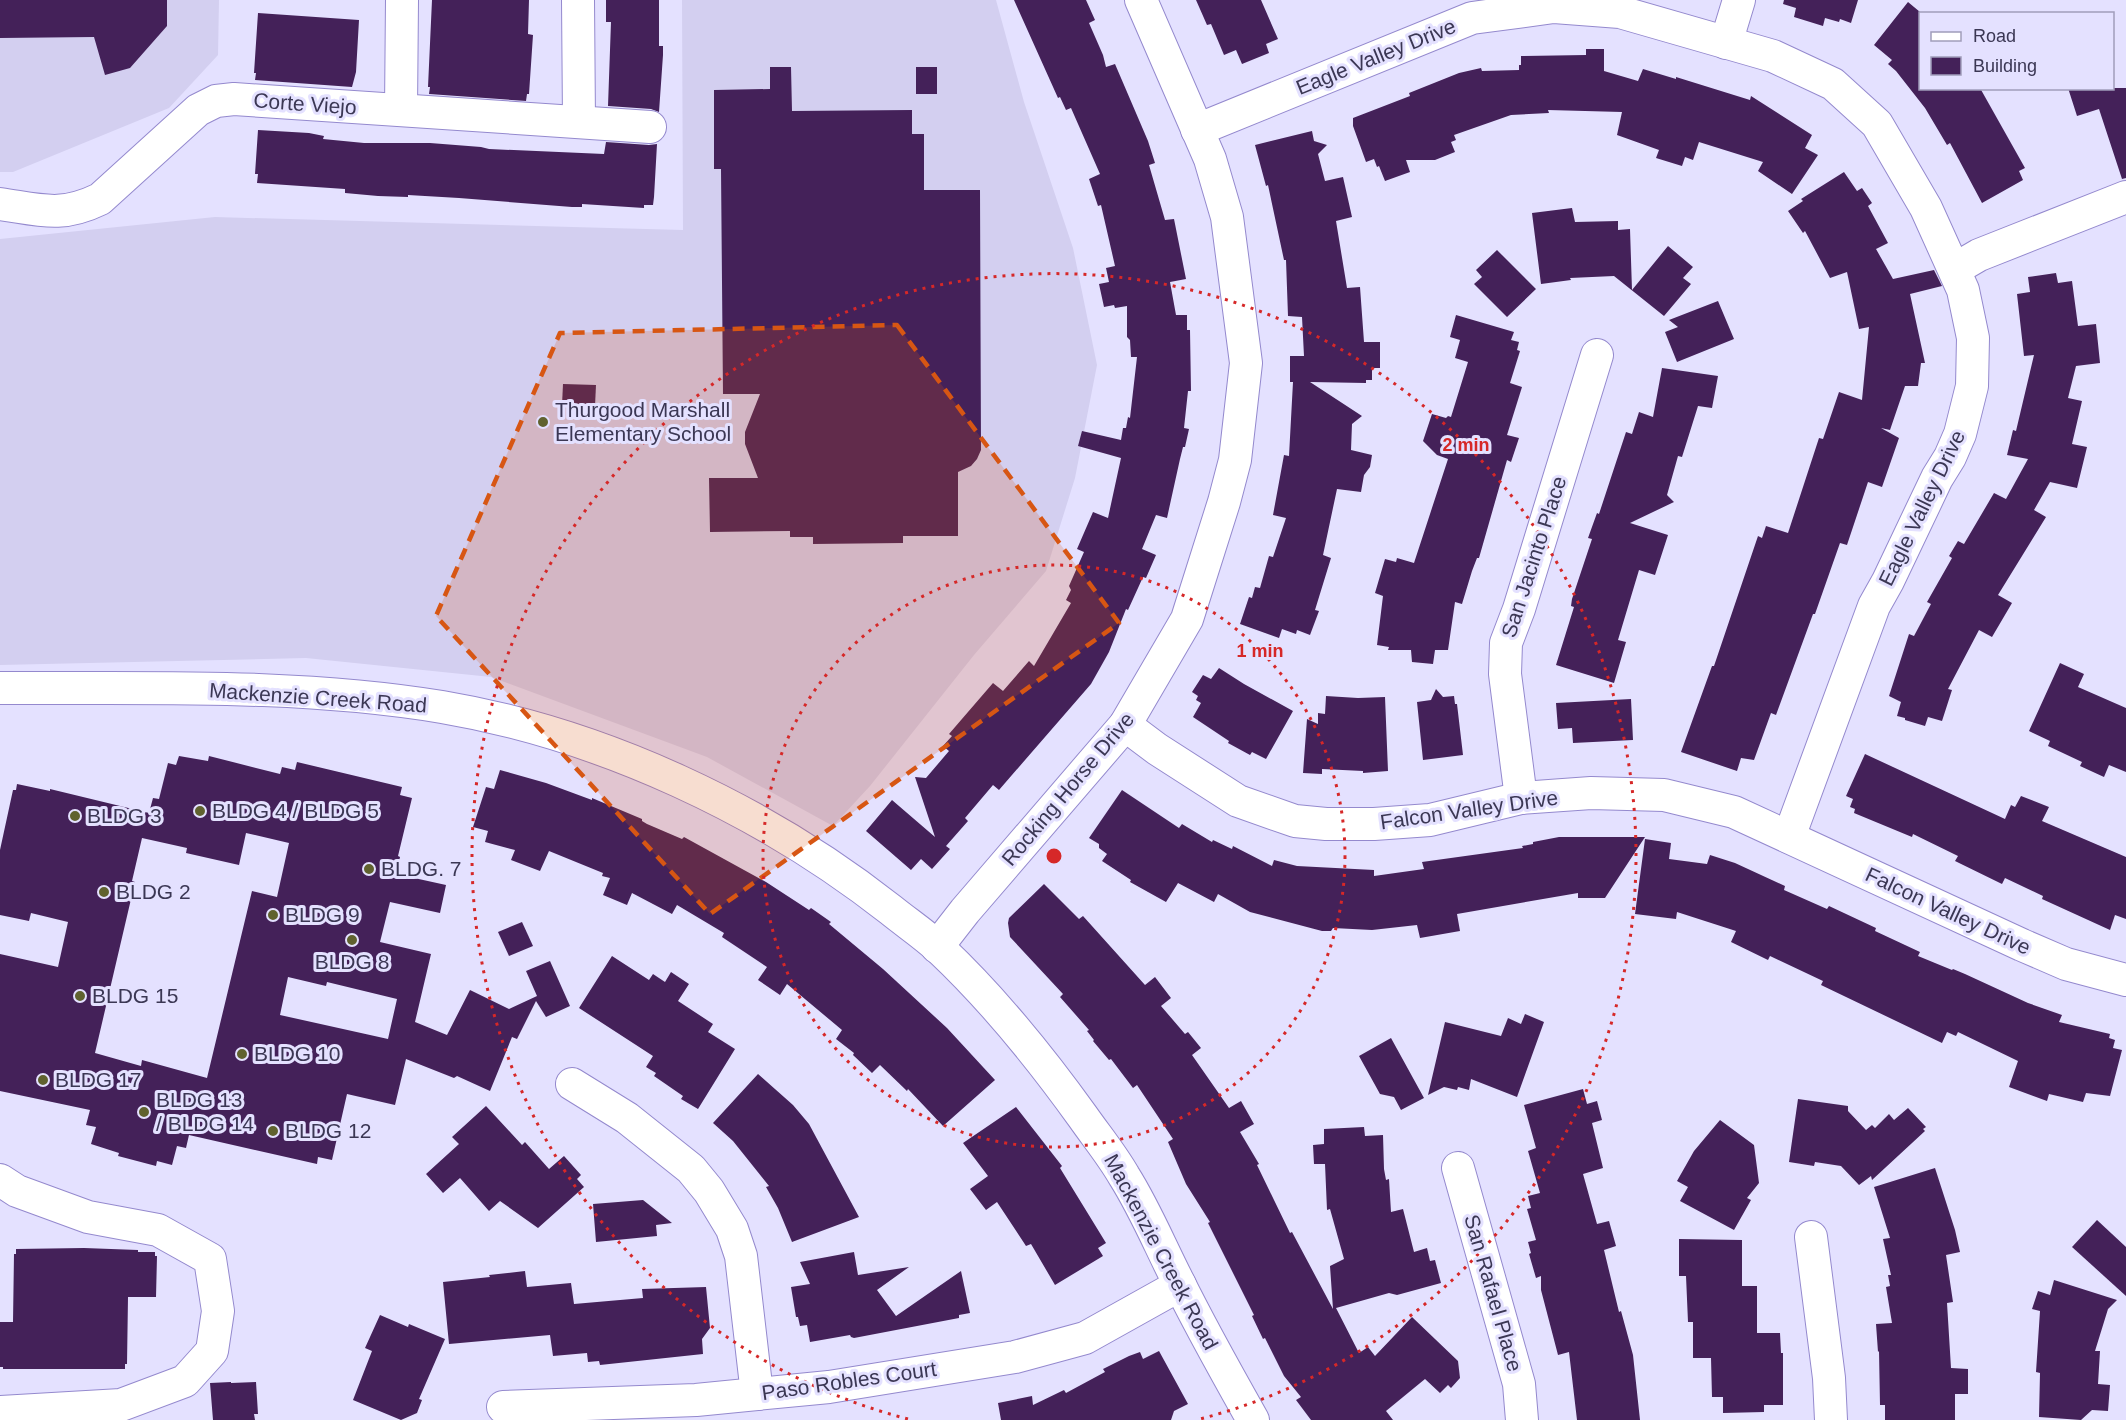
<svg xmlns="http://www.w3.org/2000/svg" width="2126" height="1420" font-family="Helvetica,sans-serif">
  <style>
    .built { fill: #d3cff0 }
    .building { fill: #442159; fill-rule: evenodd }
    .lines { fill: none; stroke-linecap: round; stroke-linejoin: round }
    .minor-casing { stroke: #9489ce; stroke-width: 34 }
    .minor { stroke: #fff; stroke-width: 32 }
    .marked { fill: #d75613; fill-opacity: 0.2; stroke: #d75613; stroke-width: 4.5; stroke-dasharray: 12 8; stroke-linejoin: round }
    .ring { fill: none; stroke: #d62828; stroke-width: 3; stroke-dasharray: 3 6 }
    .poi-dot { fill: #60622f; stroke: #e4e1ff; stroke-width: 2 }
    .labels { text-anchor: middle; stroke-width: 6; stroke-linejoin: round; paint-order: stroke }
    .street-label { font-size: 21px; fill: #3b3754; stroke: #e4e1ff }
    .poi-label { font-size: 21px; fill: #3b3754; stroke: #e4e1ff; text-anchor: start }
    .centre { fill: #d62828; stroke: #e4e1ff; stroke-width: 3 }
    .ring-label { font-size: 18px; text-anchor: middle; font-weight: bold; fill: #d62828; stroke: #e4e1ff; stroke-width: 6; stroke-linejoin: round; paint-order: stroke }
  </style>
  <rect width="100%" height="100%" fill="#e4e1ff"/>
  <g class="built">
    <polygon points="0,0 219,0 218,55 169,108 13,172 0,172"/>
    <polygon points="682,0 996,0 1024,102 1073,248 1097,365 1075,478 1046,571 974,655 870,786 833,826 707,757 491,677 306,658 0,665 0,239 215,217 683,230"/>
  </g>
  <g class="building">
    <polygon points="0,0 167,0 167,26 130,68 105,75 94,37 0,38"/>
    <polygon points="432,0 529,0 528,34 533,35 529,94 527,94 526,101 429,94 430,87 428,87"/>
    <polygon points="606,0 659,0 659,46 663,46 663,55 659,112 651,109 608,106 611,22 606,22"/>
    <polygon points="1014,0 1086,0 1095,20 1089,23 1103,55 1106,67 1115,64 1148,141 1155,163 1149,165 1165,220 1174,219 1186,279 1170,282 1176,315 1187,315 1187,330 1190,330 1191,391 1188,391 1184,428 1189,429 1185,447 1183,447 1180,459 1167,518 1156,515 1142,549 1156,555 1146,578 1143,577 1128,610 1126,609 1109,652 1091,684 999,790 993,785 965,818 968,821 946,846 950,849 932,869 921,859 911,870 866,831 892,800 935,837 915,777 926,778 949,751 943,746 952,736 949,734 993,683 1003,691 1029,661 1034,666 1071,603 1066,600 1071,590 1069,586 1084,552 1077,549 1093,512 1108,518 1121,458 1078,446 1082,431 1121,440 1123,428 1126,428 1128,417 1130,418 1137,357 1131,357 1130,340 1127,337 1127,306 1115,308 1114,305 1104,307 1099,284 1109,282 1106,268 1115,266 1101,205 1098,206 1089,179 1100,174 1071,108 1066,110 1060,97 1058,98"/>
    <polygon points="1196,0 1261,0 1278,39 1266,44 1269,53 1242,64 1236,50 1224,55 1211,24 1207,25"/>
    <polygon points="1784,0 1858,0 1851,23 1840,19 1839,22 1825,18 1823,26 1794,17 1796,8 1783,4"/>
    <polygon points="1908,2 1920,12 1920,88 1980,88 2025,168 2019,171 2023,180 1982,203 1950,143 1947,145 1925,108 1896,71 1888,64 1892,60 1874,45"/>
    <polygon points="258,13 359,20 356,72 352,87 255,80 256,73 254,73"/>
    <polygon points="1586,49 1604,49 1604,71 1638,81 1643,69 1676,79 1676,77 1750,100 1751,96 1812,135 1805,148 1818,155 1792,194 1758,171 1763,162 1699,142 1693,160 1685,157 1682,166 1656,158 1659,150 1617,135 1622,112 1548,110 1549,113 1511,115 1454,135 1456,140 1451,142 1455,152 1435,160 1406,160 1410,172 1385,181 1379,166 1377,167 1374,159 1366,162 1353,126 1353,118 1410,96 1409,93 1459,73 1481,68 1482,71 1519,70 1519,65 1521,65 1521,56 1586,55"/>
    <polygon points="770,67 791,67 792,111 912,110 912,134 924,134 924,190 980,190 981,450 977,459 971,466 958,472 958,536 903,536 903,543 813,544 813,537 790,537 790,531 710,532 709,478 758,478 745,444 745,432 760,394 723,394 721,169 714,169 714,90 770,89"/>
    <rect x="916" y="67" width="21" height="27"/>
    <polygon points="2068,88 2126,88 2126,178 2122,179 2099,109 2077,116"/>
    <polygon points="258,130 309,133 324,136 323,139 364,143 430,143 481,147 489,149 604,154 606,142 649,145 657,144 654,197 653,205 644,205 644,208 582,204 582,207 572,207 459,198 408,195 408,197 378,196 345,193 345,189 257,183 258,174 255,174"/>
    <polygon points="1312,131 1314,141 1327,145 1318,154 1325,181 1343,177 1352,217 1336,221 1347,288 1360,287 1364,342 1380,342 1380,368 1372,368 1372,380 1366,380 1366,383 1310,382 1362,416 1352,424 1351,450 1372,455 1370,467 1364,475 1361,492 1337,489 1323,555 1331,558 1315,610 1319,611 1310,635 1297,630 1296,634 1282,629 1279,638 1240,624 1249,597 1252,598 1255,587 1260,588 1269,556 1273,557 1286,518 1273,515 1284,455 1289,456 1293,382 1290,382 1290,356 1304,356 1302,317 1288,316 1286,260 1284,260 1268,185 1266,186 1255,145"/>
    <polygon points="1844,172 1857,191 1862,188 1872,203 1868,206 1888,243 1876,249 1893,279 1934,270 1942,286 1910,294 1925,363 1921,363 1918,386 1905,386 1890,430 1881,428 1899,438 1882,487 1868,482 1847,545 1840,543 1815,614 1813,614 1776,715 1771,713 1754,760 1741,758 1737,771 1681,752 1712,666 1714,666 1758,536 1762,538 1766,526 1788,533 1819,438 1823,439 1839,392 1862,400 1869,327 1859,329 1847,272 1830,278 1805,231 1803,233 1788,211 1803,201 1801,199"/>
    <polygon points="1572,208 1575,222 1618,221 1618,230 1630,229 1632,290 1668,246 1693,267 1683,278 1691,284 1664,316 1614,276 1570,278 1571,280 1541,284 1532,213"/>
    <polygon points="1497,250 1536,289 1507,317 1474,284 1482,277 1476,270"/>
    <polygon points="2056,273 2058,283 2072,281 2078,326 2096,324 2100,363 2076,366 2068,398 2082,401 2072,444 2087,447 2077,488 2050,482 2034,510 2046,517 1998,595 2012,603 1992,637 1979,630 1948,689 1952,690 1942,721 1928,717 1925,726 1905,720 1905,718 1897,716 1901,702 1889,696 1909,634 1914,636 1931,604 1927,602 1952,558 1949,556 1958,541 1964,544 1994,493 2006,499 2028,459 2007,455 2013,430 2016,431 2034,355 2024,356 2017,294 2030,292 2028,277"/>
    <polygon points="1718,301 1734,339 1677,362 1665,332 1678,327 1669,320"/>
    <polygon points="1456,315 1514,332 1511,340 1519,342 1517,350 1520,351 1510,383 1522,387 1507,435 1519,438 1511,462 1507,460 1479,558 1477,558 1472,571 1462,604 1455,602 1448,650 1435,650 1433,664 1412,662 1411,650 1388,650 1389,647 1377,645 1383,596 1375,593 1385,559 1396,562 1397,558 1414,563 1448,459 1437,455 1423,441 1432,414 1446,418 1448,416 1451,417 1468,362 1455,358 1460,340 1450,337"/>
    <polygon points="1662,368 1718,376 1712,408 1698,406 1682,457 1678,456 1667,495 1674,502 1630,523 1668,535 1655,575 1639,570 1618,640 1626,642 1614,683 1556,665 1574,607 1571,606 1572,599 1592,539 1588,538 1597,513 1599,514 1626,432 1632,434 1639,412 1653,417"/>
    <polygon points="563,384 596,385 595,406 562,405"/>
    <polygon points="2060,663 2084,674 2078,687 2126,708 2126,772 2109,765 2104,777 2080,766 2082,762 2048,746 2050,741 2029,731"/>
    <polygon points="1219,668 1244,684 1293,711 1266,759 1252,752 1250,755 1228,743 1229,741 1193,717 1201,703 1196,700 1198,696 1192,692 1203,675 1211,679"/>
    <polygon points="1436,689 1443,697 1454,696 1455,704 1457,704 1463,755 1423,760 1417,702 1431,700"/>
    <polygon points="1326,696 1358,698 1385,697 1388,771 1363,773 1363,771 1322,769 1322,774 1303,773 1307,719 1318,724 1318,713 1325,714"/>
    <polygon points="1631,699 1633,740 1573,743 1572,728 1558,729 1556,703"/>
    <polygon points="1865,754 2005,819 2011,805 2015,807 2021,796 2049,807 2042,821 2126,857 2126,919 2115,915 2110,930 2042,899 2043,896 2005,878 2002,884 1955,861 1958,856 1913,834 1912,837 1854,813 1855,809 1850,807 1853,799 1846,796"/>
    <path d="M 179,756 L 208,761 L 209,756 L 280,774 L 282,767 L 295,770 L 297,762 L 402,787 L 400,795 L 412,798 L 398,856 L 400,857 L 396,874 L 446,885 L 440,913 L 390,902 L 380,942 L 431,954 L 415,1022 L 447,1035 L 470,990 L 509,1009 L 537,996 L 526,971 L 550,961 L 570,1006 L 546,1017 L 536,1001 L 517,1039 L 512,1037 L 490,1091 L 457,1076 L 454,1078 L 406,1059 L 395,1105 L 347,1094 L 332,1160 L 318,1157 L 317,1164 L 189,1135 L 186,1148 L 177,1146 L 172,1165 L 157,1161 L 156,1166 L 118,1156 L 119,1153 L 91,1144 L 96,1127 L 86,1125 L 90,1110 L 0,1091 L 0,954 L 58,967 L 68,922 L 31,913 L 29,921 L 0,915 L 0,850 L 13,790 L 16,790 L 17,784 L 50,791 L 50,789 L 149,813 L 153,798 L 159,799 L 168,763 L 176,765 ZM 246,833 L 289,843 L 277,897 L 252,891 L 207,1078 L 142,1060 L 141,1066 L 95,1053 L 135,882 L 132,881 L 142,838 L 187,848 L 186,853 L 239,865 ZM 288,977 L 326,986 L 327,982 L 397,999 L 388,1039 L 280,1015 Z"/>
    <polygon points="500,770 546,783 592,800 592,798 642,819 642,821 647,824 682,839 684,837 766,882 809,910 811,908 831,922 829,924 883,969 947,1028 995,1080 943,1126 908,1089 907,1091 880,1065 872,1073 853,1055 854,1053 836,1039 842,1030 787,984 780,995 758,980 767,967 722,937 724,933 677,905 672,914 632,893 627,905 603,895 610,878 602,876 603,873 549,851 540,871 511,860 515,850 485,842 488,831 473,827 486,787 494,789"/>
    <polygon points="1122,790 1179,828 1182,824 1212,842 1213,840 1232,849 1233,846 1272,866 1274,860 1297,866 1374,870 1374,876 1424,869 1422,862 1523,848 1522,846 1533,844 1533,842 1559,837 1645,837 1605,898 1578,898 1578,893 1457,914 1460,931 1420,938 1417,925 1372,930 1333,928 1331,931 1322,931 1250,912 1218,894 1214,902 1178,883 1166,902 1130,882 1131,880 1102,861 1107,854 1099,848 1099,844 1089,838"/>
    <polygon points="1645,839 1671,843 1669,859 1707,864 1710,855 1735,863 1785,886 1784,890 1827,909 1829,906 1876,928 1875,931 1920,952 1918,956 1952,970 1953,969 1965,974 2028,1003 2062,1015 2059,1022 2110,1034 2109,1038 2115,1040 2113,1048 2122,1050 2110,1096 2086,1093 2083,1102 2049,1094 2047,1101 2009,1087 2018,1061 1958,1032 1956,1036 1947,1032 1942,1043 1821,985 1823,981 1770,956 1768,960 1731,942 1736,931 1677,912 1676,919 1635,914"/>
    <polygon points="1044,884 1079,919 1083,916 1145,985 1155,977 1171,998 1161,1006 1185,1034 1188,1032 1201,1048 1192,1055 1229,1108 1241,1101 1254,1124 1240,1132 1259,1164 1257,1165 1290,1233 1292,1232 1333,1309 1330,1266 1344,1259 1330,1209 1327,1210 1325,1164 1314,1164 1313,1145 1324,1144 1324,1129 1364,1127 1365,1136 1383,1135 1384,1169 1386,1180 1389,1179 1391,1212 1403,1209 1414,1252 1427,1248 1430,1261 1435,1260 1441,1283 1397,1295 1389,1293 1336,1308 1359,1353 1368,1347 1375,1356 1412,1317 1458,1361 1460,1378 1451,1388 1448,1385 1440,1393 1425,1379 1386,1411 1393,1420 1311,1420 1296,1400 1301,1397 1284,1376 1265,1338 1263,1339 1252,1316 1254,1315 1208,1223 1210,1222 1186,1184 1168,1142 1173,1139 1137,1085 1133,1088 1111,1059 1109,1060 1093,1041 1094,1040 1087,1031 1089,1030 1060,997 1063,994 1010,937 1008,923 1009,918"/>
    <polygon points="522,922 533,946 509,956 498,932"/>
    <polygon points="612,956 649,980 653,974 665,982 671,972 689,984 678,1001 713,1024 708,1032 735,1049 698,1109 681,1099 683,1096 654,1076 656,1073 646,1067 653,1056 579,1008"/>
    <polygon points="1525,1014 1544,1022 1517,1097 1471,1079 1469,1090 1458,1087 1457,1090 1444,1087 1428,1095 1445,1022 1501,1036 1508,1018 1521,1024"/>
    <polygon points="1391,1038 1424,1098 1401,1110 1394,1097 1380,1094 1359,1056"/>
    <polygon points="758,1074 793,1105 809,1124 859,1217 792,1242 778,1208 766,1187 769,1186 733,1141 713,1123"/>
    <polygon points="1583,1089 1587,1104 1597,1101 1602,1120 1592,1123 1603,1168 1583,1174 1597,1224 1609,1221 1616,1246 1604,1250 1619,1312 1621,1311 1633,1355 1640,1420 1577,1420 1569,1352 1558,1355 1541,1290 1541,1276 1536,1278 1529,1254 1531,1253 1528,1242 1536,1240 1527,1209 1531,1208 1528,1196 1540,1193 1528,1151 1536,1148 1524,1105"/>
    <polygon points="1798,1099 1848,1106 1848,1111 1866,1130 1872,1125 1875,1128 1889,1114 1894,1120 1908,1108 1926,1127 1923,1129 1925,1131 1872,1180 1871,1176 1859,1185 1841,1166 1815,1162 1814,1166 1789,1162"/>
    <polygon points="486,1106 522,1145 525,1142 549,1169 564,1156 581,1175 577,1179 584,1187 538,1228 500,1201 489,1211 460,1178 443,1193 426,1174 459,1144 452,1137"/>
    <polygon points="1016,1107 1062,1166 1060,1168 1106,1243 1098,1248 1103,1256 1055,1285 1031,1244 1026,1246 997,1202 986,1210 970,1189 988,1176 963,1143"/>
    <polygon points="1720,1120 1754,1145 1759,1183 1747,1198 1751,1200 1734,1230 1680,1201 1688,1187 1677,1181 1694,1151"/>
    <polygon points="1935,1168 1955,1230 1960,1252 1946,1255 1953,1302 1947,1303 1951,1368 1968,1369 1968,1394 1955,1394 1955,1420 1885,1420 1885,1405 1880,1405 1879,1351 1878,1352 1876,1324 1892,1323 1886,1287 1890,1286 1888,1275 1891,1275 1883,1239 1890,1238 1874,1187"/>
    <polygon points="643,1200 672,1223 656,1225 657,1236 596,1242 593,1204"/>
    <polygon points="2097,1220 2126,1247 2126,1296 2072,1247"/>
    <polygon points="1679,1239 1742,1240 1742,1286 1757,1286 1757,1333 1780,1333 1781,1353 1783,1353 1783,1405 1764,1405 1764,1412 1723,1413 1723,1397 1712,1397 1711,1358 1693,1358 1693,1322 1688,1322 1686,1276 1679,1276"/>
    <polygon points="84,1248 138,1250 138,1252 155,1252 155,1256 157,1256 156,1297 128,1297 127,1364 125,1364 125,1369 3,1369 3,1367 0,1367 0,1322 13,1322 14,1254 16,1254 16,1249"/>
    <polygon points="854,1252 858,1275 909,1267 877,1290 896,1316 961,1271 970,1313 959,1315 959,1318 854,1338 851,1337 850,1335 810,1342 807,1325 800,1326 798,1317 796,1317 791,1287 810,1284 800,1262"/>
    <polygon points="525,1271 527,1287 571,1283 574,1304 643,1298 642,1289 706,1287 710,1328 702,1339 703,1354 600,1365 599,1361 588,1362 587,1353 553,1356 550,1335 449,1344 443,1282 490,1277 489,1275"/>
    <polygon points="2054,1280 2117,1300 2108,1309 2095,1351 2100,1351 2098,1384 2110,1385 2108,1411 2092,1410 2081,1420 2039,1417 2040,1373 2036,1372 2040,1311 2032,1309 2038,1291 2050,1295"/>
    <polygon points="380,1315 408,1327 409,1324 445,1339 419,1399 422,1400 417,1413 401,1420 353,1400 372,1351 365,1348"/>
    <polygon points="1159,1351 1188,1404 1174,1411 1171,1420 1001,1420 998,1403 1032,1396 1033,1405 1064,1390 1066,1393 1105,1372 1103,1369 1129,1356 1140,1352 1143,1359"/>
    <polygon points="231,1382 231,1383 256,1382 258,1414 254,1414 255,1420 213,1420 210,1383"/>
  </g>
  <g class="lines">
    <defs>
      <g id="minor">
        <polyline points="578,0 579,121"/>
        <polyline points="1726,43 1739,0"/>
        <polyline points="401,110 402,0"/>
        <polyline points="1197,130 1472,18 1554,7 1620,12 1773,56 1833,84 1877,124 1926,208 1963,290 1973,338 1972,386 1960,434 1950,457 1937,478 1888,581 1874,606 1789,837"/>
        <path d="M 0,204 C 41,210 61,218 100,199 L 198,110 L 216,101 L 234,99 L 650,127"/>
        <polyline points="1955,269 1979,255 2126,197"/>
        <path d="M 0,688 C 147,689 296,683 442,707 C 602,734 764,810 891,910 C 907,923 925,935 940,949 C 994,1000 1040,1057 1083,1117 C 1097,1137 1112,1155 1124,1176 C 1145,1209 1160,1246 1178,1281 C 1201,1328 1227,1374 1253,1420"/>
        <polyline points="1125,725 1157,749 1238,801 1295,821 1326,824 1374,824 1430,820 1521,798 1591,793 1664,795 1734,812 2022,945 2066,964 2126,980"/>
        <polyline points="1521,798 1505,674 1506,643 1519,609 1597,355"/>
        <polyline points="937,947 965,911 1125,725 1187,619 1224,502 1235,460 1246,363 1227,217 1210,159 1141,0"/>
        <polyline points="572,1084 627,1118 691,1169 709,1191 732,1229 741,1256 757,1394"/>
        <polyline points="1458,1168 1519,1384 1522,1420"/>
        <polyline points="0,1180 17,1191 88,1217 158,1230 210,1259 218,1311 212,1351 185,1381 121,1405 0,1412"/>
        <polyline points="1811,1237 1829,1378 1831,1420"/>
        <polyline points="503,1407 696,1400 757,1394 829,1387 1015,1357 1085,1338 1180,1285"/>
      </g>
    </defs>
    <use href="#minor" class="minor-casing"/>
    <use href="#minor" class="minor"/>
  </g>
  <path class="marked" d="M 897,325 L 1119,623 L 710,914 L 436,616 L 560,333 Z"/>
  <g class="ring">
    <circle cx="1054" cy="856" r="291"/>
    <path d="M908 1419A582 582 0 1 1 1200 1419"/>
  </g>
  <g class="poi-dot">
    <circle cx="543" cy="422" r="6"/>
    <circle cx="200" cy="811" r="6"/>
    <circle cx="75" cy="816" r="6"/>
    <circle cx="369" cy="869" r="6"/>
    <circle cx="104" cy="892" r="6"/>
    <circle cx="273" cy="915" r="6"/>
    <circle cx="352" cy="940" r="6"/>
    <circle cx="80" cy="996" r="6"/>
    <circle cx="242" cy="1054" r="6"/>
    <circle cx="43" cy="1080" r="6"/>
    <circle cx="144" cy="1112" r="6"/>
    <circle cx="273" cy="1131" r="6"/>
  </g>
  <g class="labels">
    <g class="street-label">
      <text transform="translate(1376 57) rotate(-22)" y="7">Eagle Valley Drive</text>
      <text transform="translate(305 104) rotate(4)" y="7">Corte Viejo</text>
      <text transform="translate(1922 508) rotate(-64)" y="7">Eagle Valley Drive</text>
      <text transform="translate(1534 557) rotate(-72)" y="7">San Jacinto Place</text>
      <text transform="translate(318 698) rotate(4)" y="7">Mackenzie Creek Road</text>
      <text transform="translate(1068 789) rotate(-50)" y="7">Rocking Horse Drive</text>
      <text transform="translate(1469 810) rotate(-8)" y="7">Falcon Valley Drive</text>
      <text transform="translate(1948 911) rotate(25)" y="7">Falcon Valley Drive</text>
      <text transform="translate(1161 1252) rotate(62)" y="7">Mackenzie Creek Road</text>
      <text transform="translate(1493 1293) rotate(74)" y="7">San Rafael Place</text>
      <text transform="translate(849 1381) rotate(-8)" y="7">Paso Robles Court</text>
    </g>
    <g class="poi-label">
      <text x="555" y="417">Thurgood Marshall<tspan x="555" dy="24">Elementary School</tspan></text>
      <text x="212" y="818">BLDG 4 / BLDG 5</text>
      <text x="87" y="823">BLDG 3</text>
      <text x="381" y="876">BLDG. 7</text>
      <text x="116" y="899">BLDG 2</text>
      <text x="285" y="922">BLDG 9</text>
      <text x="352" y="969" text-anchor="middle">BLDG 8</text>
      <text x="92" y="1003">BLDG 15</text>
      <text x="254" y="1061">BLDG 10</text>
      <text x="55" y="1087">BLDG 17</text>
      <text x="156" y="1107">BLDG 13<tspan x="156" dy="24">/ BLDG 14</tspan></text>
      <text x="285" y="1138">BLDG 12</text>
    </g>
  </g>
  <circle cx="1054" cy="856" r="9" class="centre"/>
  <g class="ring-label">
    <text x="1466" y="451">2 min</text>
    <text x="1260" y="657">1 min</text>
  </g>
  <rect x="1919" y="12" width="195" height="78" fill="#e4e1ff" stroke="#a09dbb" stroke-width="1.5"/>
  <rect x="1931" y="32" width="30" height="9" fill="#ffffff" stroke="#a09dbb" stroke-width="1.5"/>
  <text x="1973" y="42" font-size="18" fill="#3b3754">Road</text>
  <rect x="1931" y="57" width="30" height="18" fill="#442159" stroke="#a09dbb" stroke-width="1.5"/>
  <text x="1973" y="72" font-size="18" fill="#3b3754">Building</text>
</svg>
